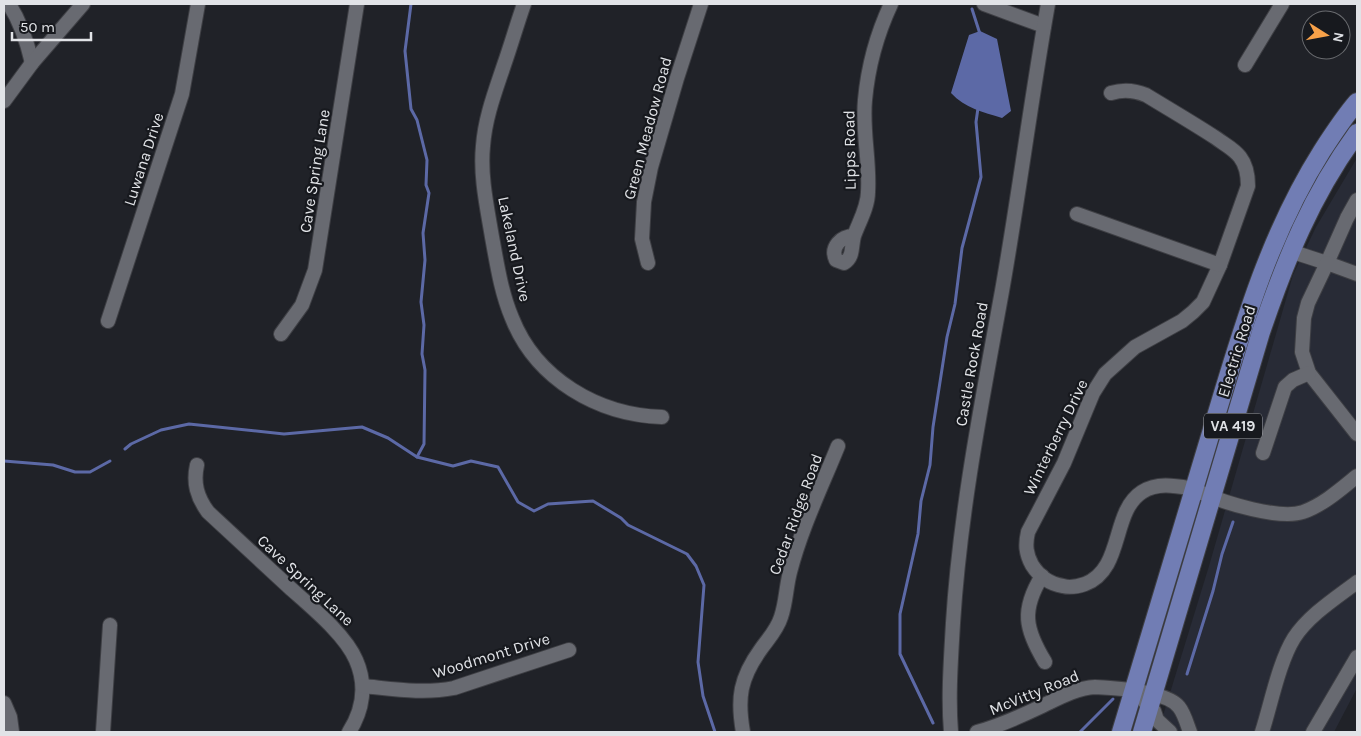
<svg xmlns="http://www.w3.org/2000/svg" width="1361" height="736" font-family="Karla,sans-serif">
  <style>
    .built { fill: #282b36 }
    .water { fill: #5c69a6 }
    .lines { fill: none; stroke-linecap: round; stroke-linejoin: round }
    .stream { stroke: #5c69a6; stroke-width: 3 }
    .minor-casing { stroke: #3e3f44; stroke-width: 16 }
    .major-casing { stroke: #3e3f44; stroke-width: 20 }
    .minor { stroke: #686a71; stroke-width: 14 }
    .major { stroke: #717db4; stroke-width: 18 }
    .labels { text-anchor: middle; stroke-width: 4.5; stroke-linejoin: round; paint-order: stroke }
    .shield { fill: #17191e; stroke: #a4a6ab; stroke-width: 1 }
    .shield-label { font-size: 15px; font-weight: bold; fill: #e1e3e7 }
    .street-label { font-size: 16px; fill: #e1e3e7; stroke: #17191e }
  </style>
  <rect width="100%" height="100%" fill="#202228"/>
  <polygon class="built" points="1357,158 1357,688 1334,732 1158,732 1209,566 1293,275 1316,227"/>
  <path class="water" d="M 980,31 L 997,39 L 1011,111 L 1002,118 C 983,112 965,108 951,93 L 969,35 Z"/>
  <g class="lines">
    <g class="stream">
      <polyline points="411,4 405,51 411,109 417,120 427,160 426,185 429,193 423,233 425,260 421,302 424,325 422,354 425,370 424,444 417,457"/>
      <polyline points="972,9 980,34"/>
      <polyline points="125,449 131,444 161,430 189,424 284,434 362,427 388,438 417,457 453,466 471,461 498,467 518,502 534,511 548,504 593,501 621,518 628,525 687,554 696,566 704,585 698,662 703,696 715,732"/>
      <polyline points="4,461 53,465 75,472 90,472 110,461"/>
      <polyline points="1187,674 1213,591 1222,554 1233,522"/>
      <polyline points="933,723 900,654 900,614 918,534 921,501 930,465 933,427 947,337 955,304 962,248 981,177 976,122 978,108"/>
      <polyline points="1080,732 1113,699"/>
    </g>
    <defs>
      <g id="minor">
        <path d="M 9,4 C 21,23 27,41 32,63"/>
        <path d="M 524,4 C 517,24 511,45 504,65 C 495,92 485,118 483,146 C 480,176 487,207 492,237 C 497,264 501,292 512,318 C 536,379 598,415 662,417"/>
        <polyline points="984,4 1044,26"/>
        <polyline points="1245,65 1282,4"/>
        <path d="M 1111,93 C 1124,89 1134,90 1146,95 C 1169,109 1193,123 1216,138 C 1224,144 1234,149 1240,157 C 1247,166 1248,176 1248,186 L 1220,265 L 1203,302 L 1193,312 L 1182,321 L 1135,347 L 1105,374 L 1093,393 L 1064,463 L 1028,532 C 1025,545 1026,554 1032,565 C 1039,576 1050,584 1063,586 C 1070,588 1079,586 1085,584 C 1124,569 1111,512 1142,492 C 1158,482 1176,486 1194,489"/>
        <polyline points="4,101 32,63 83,4"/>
        <polyline points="1077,214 1220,265"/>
        <path d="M 854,236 C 841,236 830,247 836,260 L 844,263 C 854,257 851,246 854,236 C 859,222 868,207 868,192 C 870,161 862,131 865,100 C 868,67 877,34 891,4"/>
        <polyline points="1290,251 1327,263 1347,218 1357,200"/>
        <polyline points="648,263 642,239 644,202 651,167 677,78 701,4"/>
        <polyline points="1357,274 1327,263 1308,303 1304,318 1302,352 1309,373 1357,434"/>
        <polyline points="108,321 182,94 198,4"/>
        <polyline points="281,334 302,305 315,270 357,4"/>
        <polyline points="1263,453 1285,387 1293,380 1309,373"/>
        <path d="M 197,465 C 193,483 197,497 208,512 C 235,537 262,562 289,587 C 310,606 345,634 356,660 C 367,685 363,710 349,732"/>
        <path d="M 1202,493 C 1225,503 1280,520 1303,512 C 1323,505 1341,489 1357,476"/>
        <path d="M 1042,576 C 1021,610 1025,629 1045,662"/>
        <path d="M 363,686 C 394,689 423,694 454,688 L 569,650"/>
        <polyline points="1145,702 1154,711 1157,720 1170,732"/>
        <polyline points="4,703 10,717 12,732"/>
        <polyline points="103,732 110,625"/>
        <path d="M 743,732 C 737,698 740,678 761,649 C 768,639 777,630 781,617 C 786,603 786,587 790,572 C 801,529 821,488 838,446"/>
        <path d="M 951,732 C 948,696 951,659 953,623 C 960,511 982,401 1002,291 C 1019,195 1031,99 1048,4"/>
        <path d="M 977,732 C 999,726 1019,717 1040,707 C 1057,699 1076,688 1095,687 C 1115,688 1167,691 1179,707 C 1184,713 1187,724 1190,732"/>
        <path d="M 1262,732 C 1271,704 1279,662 1294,638 C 1309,615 1336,598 1357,582"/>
        <polyline points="1313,732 1357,657"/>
      </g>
      <g id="major">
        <path d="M 1121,732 C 1150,637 1178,541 1207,446 C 1238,344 1265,241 1322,151 C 1333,134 1344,117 1357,102"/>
        <path d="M 1142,732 L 1261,332 C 1286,259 1311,196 1357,133"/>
      </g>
    </defs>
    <use href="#minor" class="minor-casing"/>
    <use href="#major" class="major-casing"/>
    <use href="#minor" class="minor"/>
    <use href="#major" class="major"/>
  </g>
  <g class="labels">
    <rect class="shield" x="1204" y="413.5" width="58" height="25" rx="4"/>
    <g class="shield-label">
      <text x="1233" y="431">VA 419</text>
    </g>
    <g class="street-label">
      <text transform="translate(647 128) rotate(-75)" y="6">Green Meadow Road</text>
      <text transform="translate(849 150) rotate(-91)" y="6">Lipps Road</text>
      <text transform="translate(143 159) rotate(-72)" y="6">Luwana Drive</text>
      <text transform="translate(314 171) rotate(-81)" y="6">Cave Spring Lane</text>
      <text transform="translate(515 249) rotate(78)" y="6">Lakeland Drive</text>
      <text transform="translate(1236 351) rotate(-73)" y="6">Electric Road</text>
      <text transform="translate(971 364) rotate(-80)" y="6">Castle Rock Road</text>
      <text transform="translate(1055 437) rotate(-64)" y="6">Winterberry Drive</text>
      <text transform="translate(795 514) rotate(-70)" y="6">Cedar Ridge Road</text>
      <text transform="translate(306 580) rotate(43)" y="6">Cave Spring Lane</text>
      <text transform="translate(491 655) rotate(-17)" y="6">Woodmont Drive</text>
      <text transform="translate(1034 692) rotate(-22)" y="6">McVitty Road</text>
    </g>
  </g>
  <rect width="1361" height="736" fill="none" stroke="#e1e3e7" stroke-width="10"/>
  <g transform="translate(1326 35) rotate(101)"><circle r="24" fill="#17191e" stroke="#686a6e"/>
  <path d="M0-4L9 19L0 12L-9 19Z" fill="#f7a149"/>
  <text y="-8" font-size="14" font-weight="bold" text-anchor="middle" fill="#e1e3e7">N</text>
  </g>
  <path d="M12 32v8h79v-8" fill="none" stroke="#e1e3e7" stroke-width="2.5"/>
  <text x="20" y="32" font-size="15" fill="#e1e3e7" stroke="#17191e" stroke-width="4" paint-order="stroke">50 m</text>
</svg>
